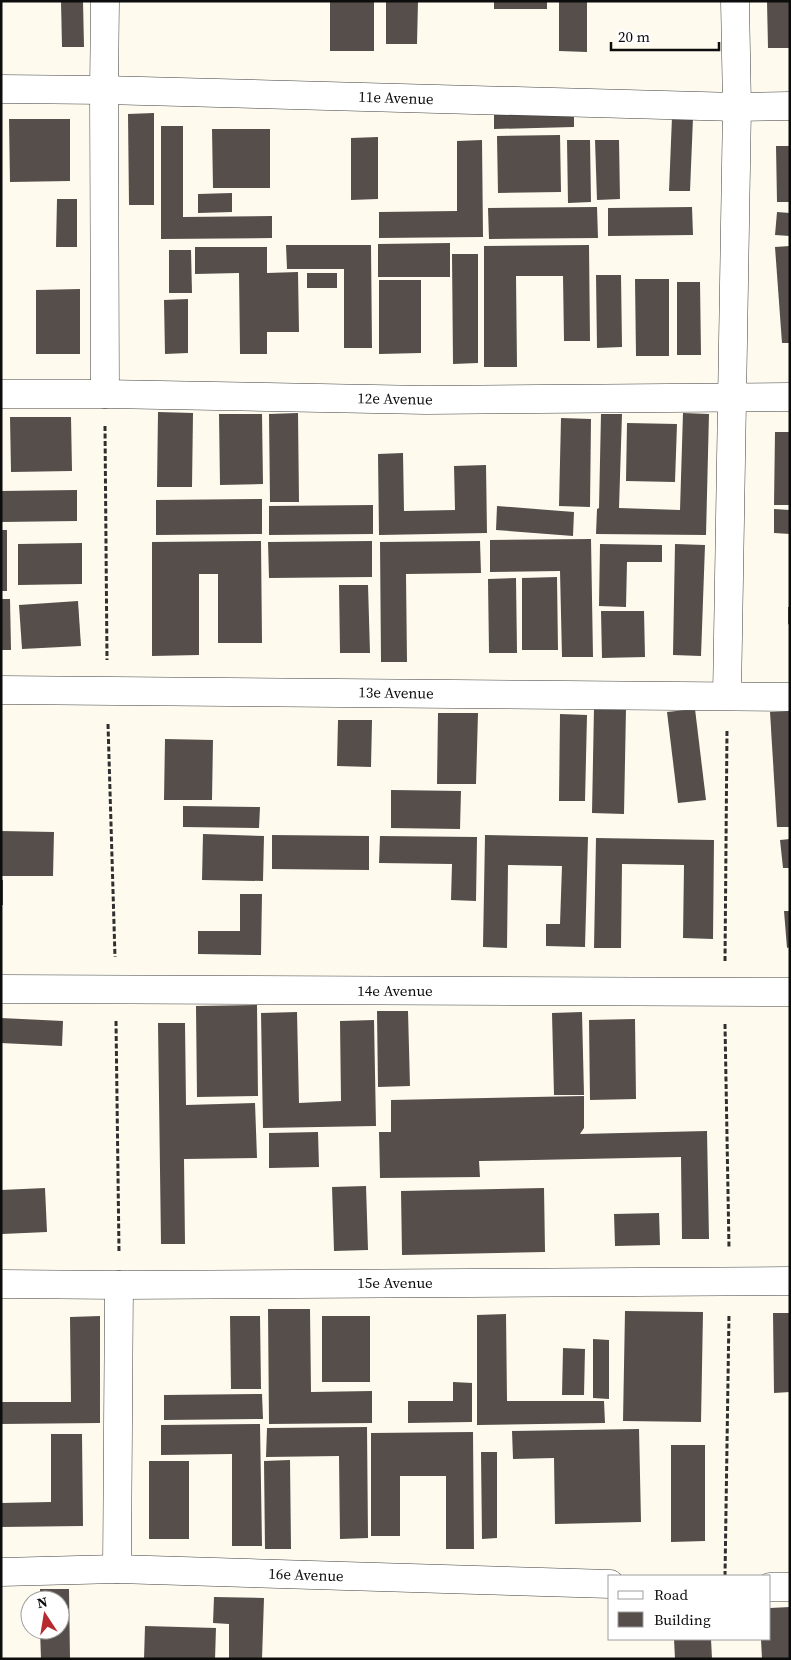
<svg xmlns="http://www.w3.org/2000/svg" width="791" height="1660" font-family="'Source Serif 4',serif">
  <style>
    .building { fill: #554e4a }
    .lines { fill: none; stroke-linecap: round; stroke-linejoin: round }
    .street-casing { stroke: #404040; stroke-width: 29 }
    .path { stroke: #2f2f2f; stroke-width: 3; stroke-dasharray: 5 2.5; stroke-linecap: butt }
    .street { stroke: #fff; stroke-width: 28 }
    .labels { text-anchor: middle; stroke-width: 5; stroke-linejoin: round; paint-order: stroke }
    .street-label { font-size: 15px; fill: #0d0d0d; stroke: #fff }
  </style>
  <rect width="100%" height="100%" fill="#fefbee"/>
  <g class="building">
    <polygon points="61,1 83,1 84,47 62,47"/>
    <rect x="330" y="1" width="44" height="50"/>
    <polygon points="386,1 418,1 417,44 386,44"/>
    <rect x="494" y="1" width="53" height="8"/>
    <polygon points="559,1 587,1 587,52 559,51"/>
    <polygon points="767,1 790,1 790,48 768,48"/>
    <polygon points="154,113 154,205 129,205 128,114"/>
    <polygon points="574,113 574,127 494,129 494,114"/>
    <polygon points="672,117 693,118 690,191 669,191"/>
    <polygon points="9,119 70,119 70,181 10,182"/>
    <polygon points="161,126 183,126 183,217 272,216 272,238 161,239"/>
    <polygon points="212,129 270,129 270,188 213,188"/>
    <polygon points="560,135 561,192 498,193 497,136"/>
    <polygon points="378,137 378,199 351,200 351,138"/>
    <polygon points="482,140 483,237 379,238 379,212 457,211 457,141"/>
    <polygon points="567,140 590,140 591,202 568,203"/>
    <polygon points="595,140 619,140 620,199 597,200"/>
    <polygon points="776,146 790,146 790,202 777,202"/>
    <polygon points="232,193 232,212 198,213 198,194"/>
    <polygon points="57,199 77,199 77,247 56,247"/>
    <polygon points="597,207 598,238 489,239 488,208"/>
    <polygon points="692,207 693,235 608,236 608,208"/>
    <polygon points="777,212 790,213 790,236 775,235"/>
    <polygon points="450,243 450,277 378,277 378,244"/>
    <polygon points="286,245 371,245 372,348 344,348 344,269 287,269"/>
    <polygon points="589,245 590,341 564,341 563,276 516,276 517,367 484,367 484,246"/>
    <polygon points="790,246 790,343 782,343 775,247"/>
    <polygon points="195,247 267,247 267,273 298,272 299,332 267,332 267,354 240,354 239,273 195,274"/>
    <polygon points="169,250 191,250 192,293 169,293"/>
    <polygon points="452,254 478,254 478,363 453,364"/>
    <rect x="307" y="273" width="30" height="15"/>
    <polygon points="596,275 621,275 622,347 597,348"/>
    <polygon points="635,279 669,279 669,356 636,356"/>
    <polygon points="379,280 421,280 421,353 379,354"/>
    <polygon points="677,282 700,282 701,355 677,355"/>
    <polygon points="80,289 80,354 36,354 36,290"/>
    <polygon points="188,299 188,353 165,354 164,300"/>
    <polygon points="158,412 193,413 192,487 157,487"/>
    <polygon points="298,413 299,502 270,502 269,414"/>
    <polygon points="683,413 709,414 706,535 596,534 597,509 599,508 601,414 622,414 619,508 680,510"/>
    <polygon points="219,414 262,414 263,484 220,485"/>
    <polygon points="10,417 71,417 72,471 11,472"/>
    <polygon points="561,418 591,419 590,507 559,506"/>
    <polygon points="627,423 677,424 675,482 626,481"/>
    <polygon points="775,432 790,432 790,505 774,505"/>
    <polygon points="403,453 404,511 455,510 454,466 486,465 487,533 379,535 378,454"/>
    <polygon points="77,490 77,521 1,522 1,491"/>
    <polygon points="262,499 262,534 156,535 156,500"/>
    <polygon points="373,505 373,534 269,535 269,506"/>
    <polygon points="497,506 574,512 573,536 496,530"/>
    <polygon points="774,509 790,510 790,534 774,533"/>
    <rect x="1" y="530" width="6" height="61"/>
    <polygon points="591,539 593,657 562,657 560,571 490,572 490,540"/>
    <polygon points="261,541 262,643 218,643 218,574 199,574 199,655 152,656 152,542"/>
    <polygon points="372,541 372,577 269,578 268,542"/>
    <polygon points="480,541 481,573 406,574 407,662 381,662 380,542"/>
    <polygon points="82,543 82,584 18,585 18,544"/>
    <polygon points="600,544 662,545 662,562 627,562 626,607 599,606"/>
    <polygon points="675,544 705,545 701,656 673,655"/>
    <polygon points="557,577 558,650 522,650 522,578"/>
    <polygon points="516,578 517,653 489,653 488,579"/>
    <polygon points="339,585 368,585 370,653 340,653"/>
    <polygon points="1,599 10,599 11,650 1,650"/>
    <polygon points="78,601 81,646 22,649 19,605"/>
    <polygon points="788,607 790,607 790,625 788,624"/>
    <polygon points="601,611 644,611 645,657 602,658"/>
    <polygon points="594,707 626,708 624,814 592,813"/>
    <polygon points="695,709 706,800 678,803 667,712"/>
    <polygon points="790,711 790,827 777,827 770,712"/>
    <polygon points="438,713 478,713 476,784 437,784"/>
    <polygon points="560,714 587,715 585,801 559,801"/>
    <polygon points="338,720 372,720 371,767 337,766"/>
    <polygon points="165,739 213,740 212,800 164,800"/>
    <polygon points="391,790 461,791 460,829 391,828"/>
    <polygon points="183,806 260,807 259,828 183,827"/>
    <polygon points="1,831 54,832 53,876 1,876"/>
    <polygon points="203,834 264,836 263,881 202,880"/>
    <polygon points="272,835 369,836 369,870 272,869"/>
    <polygon points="485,835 588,837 585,947 546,946 546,924 560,924 562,866 508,865 507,948 483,947"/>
    <polygon points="380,836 477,837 476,901 451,900 452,864 379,863"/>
    <polygon points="596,838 714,840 713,939 683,938 684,865 622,864 621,948 594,948"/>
    <polygon points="790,839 790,868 783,868 780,840"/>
    <rect x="1" y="880" width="2" height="25"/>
    <polygon points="240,894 262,894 261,955 198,954 198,931 240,931"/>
    <polygon points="784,911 790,911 790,947 787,948"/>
    <polygon points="257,1005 258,1096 197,1097 196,1006"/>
    <polygon points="377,1011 408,1011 410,1086 378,1087"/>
    <polygon points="297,1012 299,1103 341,1101 340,1021 374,1020 376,1126 263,1128 261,1013"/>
    <polygon points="582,1012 584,1095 554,1095 552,1013"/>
    <polygon points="1,1018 63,1021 62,1046 1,1043"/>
    <polygon points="635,1019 636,1099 590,1100 589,1020"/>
    <polygon points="158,1023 185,1023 186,1105 255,1103 257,1158 184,1159 185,1244 161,1244"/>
    <polygon points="584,1096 584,1128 580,1134 707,1131 709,1239 682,1239 681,1157 479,1161 480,1177 380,1178 379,1132 391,1132 391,1100"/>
    <polygon points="318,1132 319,1167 269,1168 269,1133"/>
    <polygon points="366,1186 368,1250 334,1251 332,1187"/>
    <polygon points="45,1188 47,1232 2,1234 1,1190"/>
    <polygon points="544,1188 545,1252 402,1255 401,1191"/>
    <polygon points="659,1213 660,1245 615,1246 614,1214"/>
    <polygon points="268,1309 310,1309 311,1392 372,1391 372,1423 269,1424"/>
    <polygon points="625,1311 703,1312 701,1422 623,1421"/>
    <polygon points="773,1313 790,1313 790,1392 774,1393"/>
    <polygon points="506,1314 507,1401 604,1401 605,1423 477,1425 477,1315"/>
    <polygon points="100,1316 100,1423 1,1424 1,1402 71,1402 70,1317"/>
    <polygon points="230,1316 260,1316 261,1389 231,1389"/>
    <rect x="322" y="1316" width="48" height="66"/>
    <polygon points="593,1339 609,1340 609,1399 593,1398"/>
    <polygon points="563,1348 585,1349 584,1395 562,1395"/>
    <polygon points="453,1382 472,1383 472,1422 408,1423 408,1401 453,1401"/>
    <polygon points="262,1394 263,1419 164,1420 164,1395"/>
    <polygon points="260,1424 262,1546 232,1546 232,1454 161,1455 161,1425"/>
    <polygon points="367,1427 368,1538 340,1539 339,1456 266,1457 267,1428"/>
    <polygon points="639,1429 641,1522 555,1524 554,1458 513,1459 512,1431"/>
    <polygon points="473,1432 474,1549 446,1549 446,1476 400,1476 400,1536 371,1536 371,1433"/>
    <polygon points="51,1434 82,1434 83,1526 1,1527 1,1503 51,1502"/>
    <polygon points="671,1445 705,1445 705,1541 671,1542"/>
    <polygon points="481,1452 497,1452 497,1538 482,1539"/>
    <polygon points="290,1460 291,1549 265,1549 264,1461"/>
    <rect x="149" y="1461" width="40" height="78"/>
    <polygon points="40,1589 69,1589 70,1659 41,1659 40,1630 60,1630 60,1600 40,1600"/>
    <polygon points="214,1597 264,1598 262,1659 229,1659 229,1624 213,1623"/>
    <polygon points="790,1607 790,1659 762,1659 761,1639 770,1639 770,1608"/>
    <polygon points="145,1626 216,1628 215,1659 144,1659"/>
    <polygon points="674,1639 711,1639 712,1659 675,1659"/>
  </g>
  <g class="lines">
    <defs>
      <g id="street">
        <polyline points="1,89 104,90 737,107 790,106"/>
        <polyline points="1,394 105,394 426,400 790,397"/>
        <polyline points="105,394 104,90 105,1"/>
        <polyline points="1,690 790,697"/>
        <polyline points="727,696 737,107 735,1"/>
        <polyline points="1,989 790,992"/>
        <polyline points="1,1284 119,1285 790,1281"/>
        <polyline points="117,1569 119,1285"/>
        <polyline points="1,1572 117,1569 610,1584"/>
        <polyline points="770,1587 790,1587"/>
      </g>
    </defs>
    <use href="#street" class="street-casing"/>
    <g class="path">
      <polyline points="105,426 107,660"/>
      <polyline points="108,724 115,957"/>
      <polyline points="725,961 727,729"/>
      <polyline points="116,1021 119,1252"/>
      <polyline points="725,1024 729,1248"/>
      <polyline points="725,1576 729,1314"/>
    </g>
    <use href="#street" class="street"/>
  </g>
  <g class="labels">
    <g class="street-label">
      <text transform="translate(396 98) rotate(2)" y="5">11e Avenue</text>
      <text transform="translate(395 399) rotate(1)" y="5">12e Avenue</text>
      <text transform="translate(396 693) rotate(1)" y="5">13e Avenue</text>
      <text x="395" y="996">14e Avenue</text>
      <text x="395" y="1288">15e Avenue</text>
      <text transform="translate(306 1575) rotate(2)" y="5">16e Avenue</text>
    </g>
  </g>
  <rect width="791" height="1660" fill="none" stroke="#0d0d0d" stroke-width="5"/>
  <rect x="608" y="1575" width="162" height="65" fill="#ffffff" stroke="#9e9e9e"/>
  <rect x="618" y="1591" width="25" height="8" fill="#ffffff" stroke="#9e9e9e"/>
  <text x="654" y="1600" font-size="15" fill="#0d0d0d">Road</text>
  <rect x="618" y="1612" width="25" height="15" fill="#554e4a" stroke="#9e9e9e"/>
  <text x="654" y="1625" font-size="15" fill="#0d0d0d">Building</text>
  <g transform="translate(45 1615) rotate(348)"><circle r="24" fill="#ffffff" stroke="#9e9e9e"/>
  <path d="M0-4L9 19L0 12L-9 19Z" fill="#b72b30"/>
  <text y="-8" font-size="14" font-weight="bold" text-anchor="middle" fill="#0d0d0d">N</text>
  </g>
  <path d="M611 42v8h108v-8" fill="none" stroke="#0d0d0d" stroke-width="2.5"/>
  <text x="618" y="42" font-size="15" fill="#0d0d0d" stroke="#ffffff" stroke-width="4" paint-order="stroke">20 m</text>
</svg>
